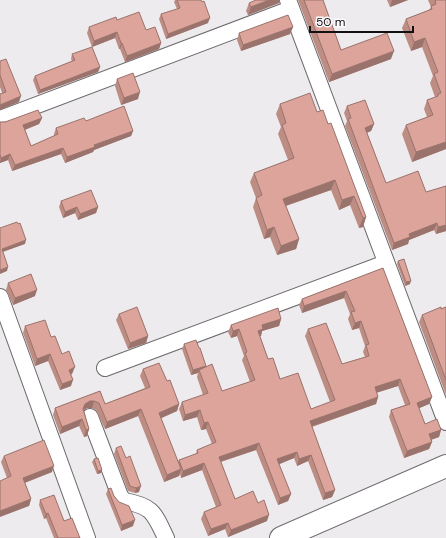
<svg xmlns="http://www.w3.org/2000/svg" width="446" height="538" font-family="'DM Sans',sans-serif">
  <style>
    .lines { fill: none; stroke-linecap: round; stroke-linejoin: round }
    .minor-casing { stroke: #6c6a6d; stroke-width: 18 }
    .secondary-casing { stroke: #6c6a6d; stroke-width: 24 }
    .minor { stroke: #fff; stroke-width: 16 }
    .secondary { stroke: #fff; stroke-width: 22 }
    .wall { fill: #bd8d84 }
    .shaded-wall { fill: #9a736c }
    .building { fill: #dca49a; stroke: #9a736c }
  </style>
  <rect width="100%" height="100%" fill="#eeebef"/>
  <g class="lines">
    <defs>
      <g id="minor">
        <polyline points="288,0 446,422"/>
        <polyline points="0,119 291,9"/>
        <polyline points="0,297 87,538"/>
        <polyline points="105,368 386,263"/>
        <path d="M 90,417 L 120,496 L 124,501 C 153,506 154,513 166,538"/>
      </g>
      <polyline id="secondary" points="281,538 446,466"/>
    </defs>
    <use href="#minor" class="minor-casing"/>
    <use href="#secondary" class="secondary-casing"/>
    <use href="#minor" class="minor"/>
    <use href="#secondary" class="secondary"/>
  </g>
  <g class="wall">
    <polygon points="175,0 201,0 208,23 166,39 159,19 161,14 177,9 174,2"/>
    <polygon points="298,0 323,0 341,50 391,59 329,82"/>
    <polygon points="387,0 408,0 390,7"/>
    <polygon points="428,0 446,0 446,149 412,162 402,134 406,125 427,117 424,109 427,100 435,97 430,83 433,76 422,47 411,51 402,28 406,19 429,10 431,7"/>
    <polygon points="249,3 279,3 248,15 246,11"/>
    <polygon points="117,20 146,30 161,43 159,49 125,62 120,49 119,49 115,38 92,47 87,33 89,27"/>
    <polygon points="293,27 290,34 241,51 237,40 239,33"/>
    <polygon points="72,54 100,67 98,72 38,94 33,80 35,76 72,61 71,59"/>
    <polygon points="0,61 19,102 2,93 0,87"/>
    <polygon points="117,79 138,99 121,105 115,86"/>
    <polygon points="280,104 317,112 328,124 366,217 363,227 359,228 350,205 339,210 331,190 286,206 299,239 296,249 277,255 270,237 264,239 253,207 256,198 250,182 254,173 288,160 278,134 281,127 276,114"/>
    <polygon points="347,106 374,124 371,131 367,133 386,183 426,192 446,186 446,231 436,234 434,230 409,240 408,244 392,250 345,126 347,121 344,113"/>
    <polygon points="42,118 39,124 25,130 31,146 54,136 54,134 56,128 86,121 133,131 131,136 94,150 93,152 65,163 61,154 12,171 8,160 0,163 0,122"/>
    <polygon points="61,201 98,207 96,213 78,220 75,213 63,218 59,207"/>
    <polygon points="398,261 410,284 405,286 397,264"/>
    <polygon points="383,268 432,397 429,404 419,408 425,424 441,430 439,437 431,440 432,442 429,449 404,458 389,417 391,410 405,405 398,386 376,393 378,397 376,404 312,427 335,490 332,497 323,500 308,461 297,466 294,458 279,464 291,494 288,501 278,505 256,450 221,462 235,499 258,503 267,521 228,537 225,529 208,536 201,519 204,512 216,507 202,470 181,478 180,474 179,476 164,482 138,416 105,429 96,410 92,408 87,408 84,410 89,429 87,436 84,437 79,426 60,434 53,415 55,408 100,391 105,404 145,388 140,376 143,369 167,381 179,404 177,411 161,418 178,462 179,460 196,454 197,450 212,444 206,429 201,430 197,417 183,421 179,409 182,402 203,395 197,377 198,373 191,375 182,349 184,344 206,366 205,367 222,391 250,382 242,360 244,356 237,336 231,338 228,332 231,325 281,319 279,326 262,331 261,336 260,336 268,359 280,379 311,409 330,402 305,336 308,329 342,364 365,357 363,352 365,346 359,328 352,330 348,319 350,314 344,298 302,313 299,305 302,299"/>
    <polygon points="8,283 35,296 13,305 6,290"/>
    <polygon points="446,307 446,395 419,322 422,315"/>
    <polygon points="119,314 148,336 146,343 128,349 116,320"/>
    <polygon points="25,326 51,337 62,354 72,374 71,374 71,386 60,390 48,361 35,366 23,333"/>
    <polygon points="116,448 139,492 135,493 128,491 114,454"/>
    <polygon points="4,456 52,472 25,483 31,499 29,506 7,478 1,462"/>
    <polygon points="94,459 101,473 97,474 92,462"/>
    <polygon points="108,489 114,496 133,526 121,531 106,494"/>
    <polygon points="40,500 64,521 80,538 54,538 46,518 44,519 39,505"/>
  </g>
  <g class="shaded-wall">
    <polygon points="269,0 280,0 279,3 248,15 251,7"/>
    <polygon points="392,0 408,0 390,7"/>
    <polygon points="210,18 208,23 166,39 168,34"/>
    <polygon points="293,27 290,34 241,51 243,45"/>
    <polygon points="117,32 115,38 92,47 94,41"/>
    <polygon points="425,38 422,47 411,51 414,42"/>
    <polygon points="121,43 122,43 120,49 119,49"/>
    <polygon points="161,43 159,49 125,62 127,56"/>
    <polygon points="394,51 391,59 329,82 332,74"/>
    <polygon points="100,67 98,72 38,94 40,90"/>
    <polygon points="140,92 138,99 121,105 124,98"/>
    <polygon points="21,96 19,102 0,110 0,105"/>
    <polygon points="42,118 39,124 21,131 23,125"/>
    <polygon points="374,124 371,131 362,134 365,128"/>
    <polygon points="133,131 131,136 94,150 93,152 65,163 67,157 94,145"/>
    <polygon points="446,142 446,149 412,162 416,152"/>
    <polygon points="63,148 61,154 12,171 15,165"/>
    <polygon points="10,154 8,160 0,163 1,158"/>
    <polygon points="335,180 331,190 279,208 283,199"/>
    <polygon points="354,196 350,205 339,210 342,200"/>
    <polygon points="77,207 75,213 63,218 65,212"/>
    <polygon points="98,207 96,213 78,220 80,214"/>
    <polygon points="366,217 363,227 359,228 363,218"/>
    <polygon points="437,223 434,230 409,240 408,244 392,250 394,243 409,234"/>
    <polygon points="446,225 446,231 436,234 438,227"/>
    <polygon points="274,227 270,237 264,239 267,230"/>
    <polygon points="299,239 296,249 277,255 281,246"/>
    <polygon points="26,240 25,244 0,253 2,249"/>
    <polygon points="8,267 7,271 0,274 0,270"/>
    <polygon points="411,281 410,284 405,286 406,282"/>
    <polygon points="37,290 35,296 13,305 15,298"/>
    <polygon points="346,291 344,298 302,313 304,306"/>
    <polygon points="281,319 279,326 262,331 261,336 255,337 258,331 262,325"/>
    <polygon points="361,321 359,328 352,330 355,323"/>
    <polygon points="239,329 237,336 231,338 233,331"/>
    <polygon points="148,336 146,343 128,349 130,343"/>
    <polygon points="50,354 48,361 35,366 37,359"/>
    <polygon points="206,366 204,371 199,370 198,373 191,375 193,370"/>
    <polygon points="75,367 72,374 67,376 69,370"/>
    <polygon points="400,379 398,386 372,394 375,387"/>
    <polygon points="73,380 71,386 60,390 62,384"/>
    <polygon points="378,397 376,404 307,428 310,421"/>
    <polygon points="432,397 429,404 415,410 417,403"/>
    <polygon points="90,401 94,401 92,408 87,408 82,411 85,404"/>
    <polygon points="179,404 177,411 157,420 159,413"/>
    <polygon points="141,409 138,416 105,429 107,422"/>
    <polygon points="200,410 197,417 183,421 185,415"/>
    <polygon points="82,419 79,426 60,434 62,427"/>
    <polygon points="208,422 206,429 201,430 204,423"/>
    <polygon points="89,429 87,436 84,437 86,430"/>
    <polygon points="441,430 439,437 427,441 429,434"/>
    <polygon points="432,442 429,449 404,458 407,451"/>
    <polygon points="259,443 256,450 216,463 219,457"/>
    <polygon points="297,452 294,458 275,466 277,459"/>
    <polygon points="311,455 308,461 297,466 299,459"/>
    <polygon points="204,463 202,470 181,478 183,471"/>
    <polygon points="54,466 52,472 21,484 23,478"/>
    <polygon points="181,469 179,476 164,482 167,475"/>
    <polygon points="102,470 101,473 97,474 98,471"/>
    <polygon points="141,486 139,492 135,493 136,488"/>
    <polygon points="335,490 332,497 323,500 325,493"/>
    <polygon points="291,494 288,501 278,505 280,498"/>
    <polygon points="31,499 29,506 0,517 0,511"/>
    <polygon points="48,513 46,518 44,519 46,514"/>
    <polygon points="269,515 267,521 228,537 231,530"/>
    <polygon points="135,520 133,526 121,531 122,525"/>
    <polygon points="228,523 225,529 208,536 211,529"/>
  </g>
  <g class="building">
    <polygon points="177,0 201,0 202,2 204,1 210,18 168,34 161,14 180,8"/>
    <polygon points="256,0 269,0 251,7 249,3"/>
    <polygon points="304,0 323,0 341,50 387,33 394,51 332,74"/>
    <polygon points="435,0 446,0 446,142 416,152 406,125 433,115 427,100 438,96 438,94 441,93 434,74 438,72 425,38 414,42 406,19 432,9 431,6 436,4"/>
    <polygon points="139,12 146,30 155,27 161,43 127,56 122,43 121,43 117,32 94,41 89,27 116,17 117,20"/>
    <polygon points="288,15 293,27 243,45 239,33"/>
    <polygon points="92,47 100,67 40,90 35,76 75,60 72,54"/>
    <polygon points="6,59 21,96 0,105 0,94 6,92 0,75 0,61"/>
    <polygon points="133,73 140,92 124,98 117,79"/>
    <polygon points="310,93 317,112 323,110 328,124 331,123 366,217 363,218 354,196 342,200 335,180 283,199 299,239 281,246 274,227 267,230 256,198 262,195 254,173 294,158 282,125 286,123 280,104"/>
    <polygon points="365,100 374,124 365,128 386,183 418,171 426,192 446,186 446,225 438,227 437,223 409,234 410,237 394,243 348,119 351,118 347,106"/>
    <polygon points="124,106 133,131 94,145 95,147 67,157 63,148 15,165 10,154 1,158 0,155 0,122 5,122 38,110 42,118 23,125 31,146 58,134 56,128 84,118 86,121"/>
    <polygon points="91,190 98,207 80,214 77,207 65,212 61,201"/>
    <polygon points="17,222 18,224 20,223 26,240 2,249 8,267 0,270 0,228"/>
    <polygon points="404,259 411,281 406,282 398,261"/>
    <polygon points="383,268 432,397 417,403 425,424 437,419 441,430 429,434 432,442 407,451 391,410 410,404 400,379 375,387 378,397 310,421 335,490 325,493 311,455 299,459 297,452 277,459 291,494 280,498 259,443 219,457 235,499 253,491 258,503 264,500 269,515 231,530 228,523 211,529 204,512 221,505 204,463 183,471 179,460 198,453 197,450 216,442 208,422 204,423 200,410 185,415 182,402 208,393 199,370 212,364 222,391 255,380 245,353 247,352 239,329 233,331 231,325 278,308 281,319 262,325 263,329 258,331 268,359 273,358 280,379 298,373 311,409 335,400 308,329 326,323 342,364 369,356 366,345 369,344 361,321 355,323 351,312 355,311 346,291 304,306 302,299"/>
    <polygon points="31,274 37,290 15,298 8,283"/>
    <polygon points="137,307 148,336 130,343 119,314"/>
    <polygon points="441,307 441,309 446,307 446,380 422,315"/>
    <polygon points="45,320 51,337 55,336 62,354 69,351 75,367 69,370 73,380 62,384 50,354 37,359 25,326"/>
    <polygon points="196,340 199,348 200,348 206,366 193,370 184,344"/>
    <polygon points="159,363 167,381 170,380 179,404 159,413 181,469 167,475 141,409 107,422 99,403 94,401 90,401 85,404 83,409 89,429 86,430 82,419 62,427 55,408 100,391 105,404 150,387 143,369"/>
    <polygon points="44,440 54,466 23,478 31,499 0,511 0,481 11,476 4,456"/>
    <polygon points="121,446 126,458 130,456 141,486 136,488 130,486 116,448"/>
    <polygon points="98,458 102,470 98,471 94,459"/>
    <polygon points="111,488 114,496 119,502 129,506 135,520 122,525 108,489"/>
    <polygon points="54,495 64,521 72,518 80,538 58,538 48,513 46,514 40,500"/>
  </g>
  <path d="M310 26v6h103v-6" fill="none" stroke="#121112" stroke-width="2"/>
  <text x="316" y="26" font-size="12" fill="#121112" stroke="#fcf9fd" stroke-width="3" paint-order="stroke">50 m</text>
</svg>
